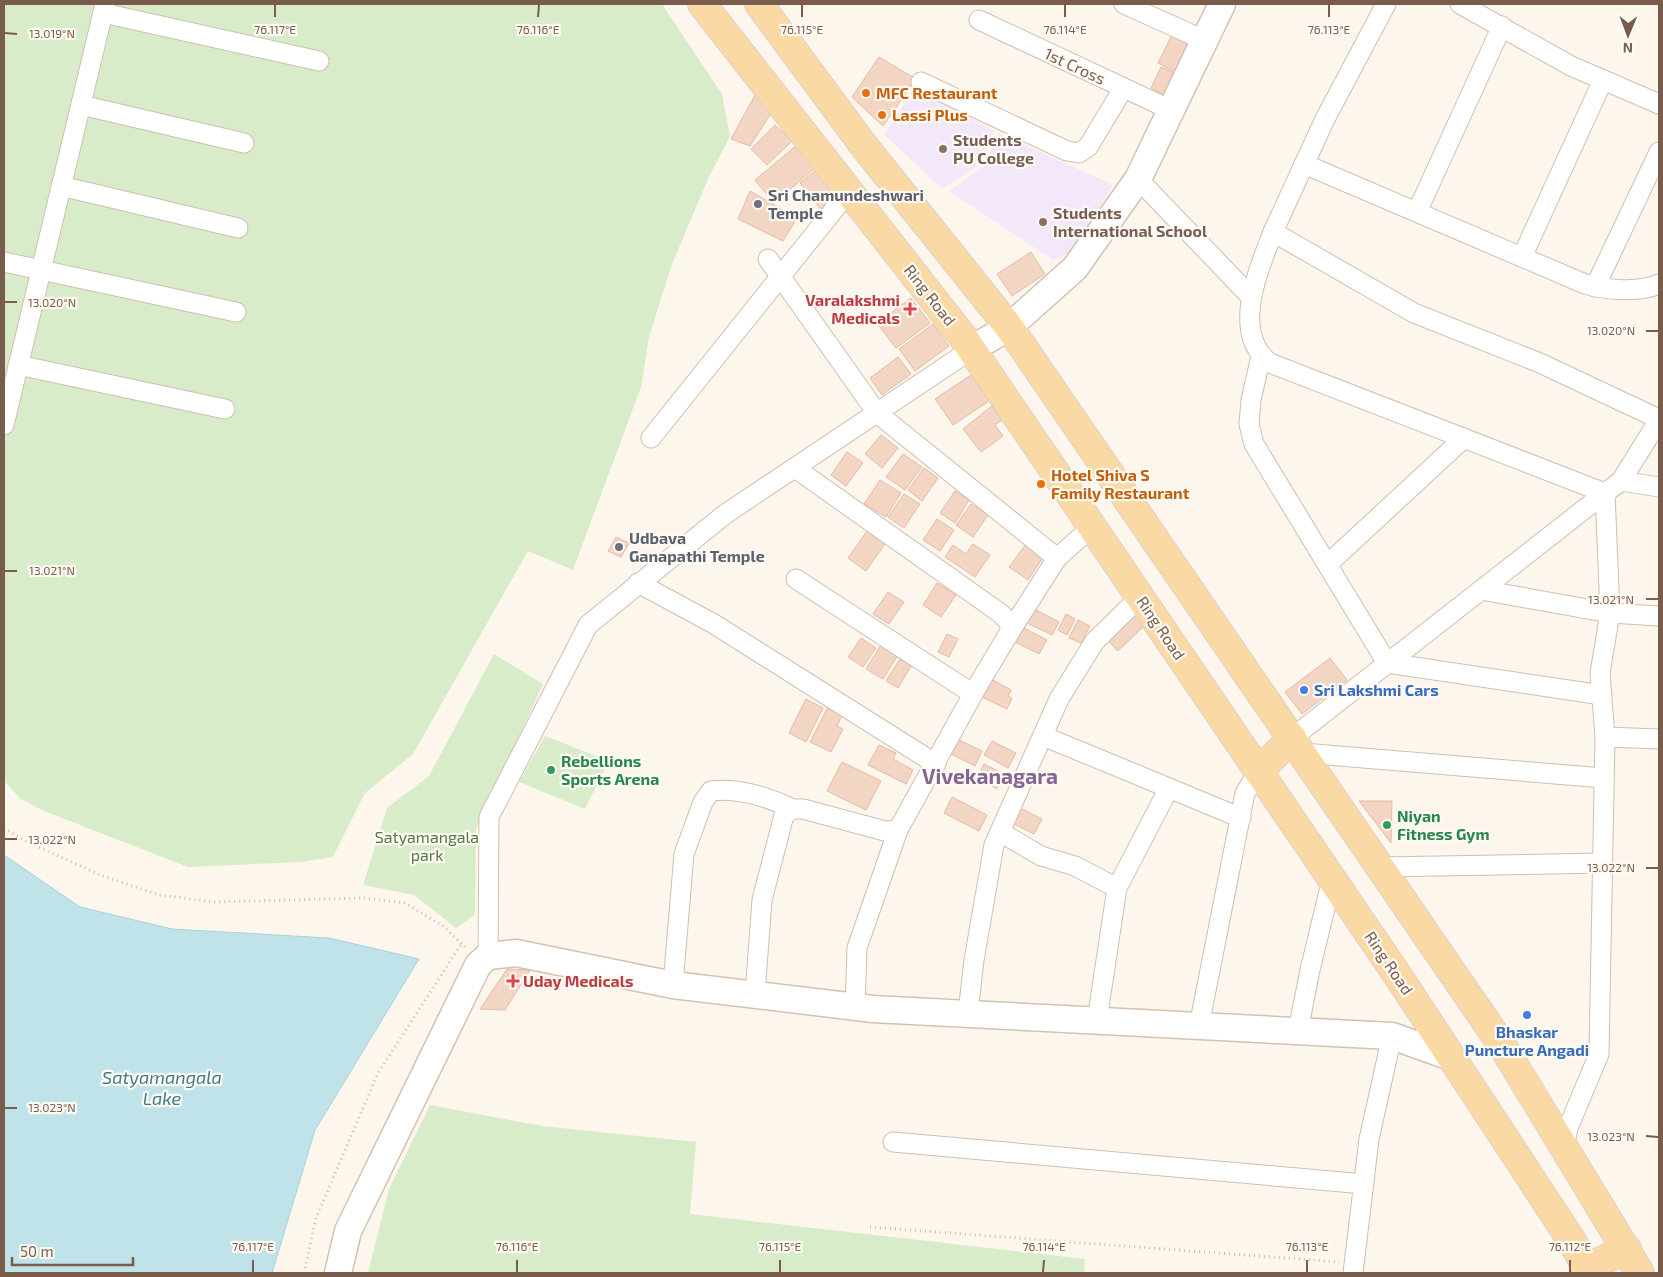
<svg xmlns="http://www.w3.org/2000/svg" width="1663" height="1277" font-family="'Exo 2',sans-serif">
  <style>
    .education { fill: #f3e8fa }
    .green { fill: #d8ecc9 }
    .water { fill: #bfe3e8; stroke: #a5d3da }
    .building { fill: #f3d5c3; stroke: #e6bba3 }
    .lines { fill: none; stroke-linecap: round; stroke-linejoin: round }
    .street-casing { stroke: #d1beb0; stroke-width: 21 }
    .secondary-casing { stroke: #d6c0b0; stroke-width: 29 }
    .primary-casing { stroke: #dad1cd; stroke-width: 30 }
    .path { stroke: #d9b8a5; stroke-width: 3; stroke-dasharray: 1 4; stroke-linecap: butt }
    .street { stroke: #fff; stroke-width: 19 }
    .secondary { stroke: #fff; stroke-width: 26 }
    .primary { stroke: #fbd9a5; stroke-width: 28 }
    .ticks { fill: none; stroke: #7a5c4d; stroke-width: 2 }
    .food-dot { fill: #e8710a; stroke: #fffaf3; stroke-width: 2 }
    .education-dot { fill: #8d6e63; stroke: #fffaf3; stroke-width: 2 }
    .worship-dot { fill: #6b7280; stroke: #fffaf3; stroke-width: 2 }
    .health-dot { fill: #e0444e; stroke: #fffaf3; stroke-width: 2 }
    .shop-dot { fill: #3f7fe0; stroke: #fffaf3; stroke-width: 2 }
    .leisure-dot { fill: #2e9e5b; stroke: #fffaf3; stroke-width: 2 }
    .labels { text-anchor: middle; stroke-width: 4.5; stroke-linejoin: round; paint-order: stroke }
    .street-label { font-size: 16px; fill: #7a5c4d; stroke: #fffaf3 }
    .food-label { font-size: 16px; font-weight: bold; fill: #c56008; stroke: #fffaf3; text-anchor: start }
    .education-label { font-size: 16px; font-weight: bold; fill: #785e54; stroke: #fffaf3; text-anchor: start }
    .worship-label { font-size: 16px; font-weight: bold; fill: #5b616d; stroke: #fffaf3; text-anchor: start }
    .health-label { font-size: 16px; font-weight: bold; fill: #be3a42; stroke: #fffaf3; text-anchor: end }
    .shop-label { font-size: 16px; font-weight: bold; fill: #366cbe; stroke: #fffaf3; text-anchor: start }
    .leisure-label { font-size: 16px; font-weight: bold; fill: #27864d; stroke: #fffaf3; text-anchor: start }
    .park-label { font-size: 16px; fill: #537a41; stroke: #fffaf3 }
    .water-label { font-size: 18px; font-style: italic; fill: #437c86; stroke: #fffaf3 }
    .district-label { font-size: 21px; font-weight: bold; fill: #846695; stroke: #fffaf3 }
    .ticks-label { font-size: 12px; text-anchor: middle; fill: #7a5c4d; stroke: #fffaf3; stroke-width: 4.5; stroke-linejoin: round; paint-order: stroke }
  </style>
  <rect width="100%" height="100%" fill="#fdf6ec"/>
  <g class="education">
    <polygon points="915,88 994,131 979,165 942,189 884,134"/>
    <polygon points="999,133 1113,185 1070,253 1053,260 949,191 983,167"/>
  </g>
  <g class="green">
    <polygon points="4,4 662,4 722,94 730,136 708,179 672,264 649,337 641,387 573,570 528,551 413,754 365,793 333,857 301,862 188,867 44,811 21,799 4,781"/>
    <polygon points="494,654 543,684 476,829 475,915 456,928 414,895 363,885 387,808 429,776"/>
    <polygon points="545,736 609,761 585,809 519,782"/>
    <polygon points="430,1105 542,1126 696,1142 690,1214 1085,1259 1084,1273 368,1273 389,1189"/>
  </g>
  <polygon class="water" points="4,855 80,907 172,929 329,938 419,959 315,1130 272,1273 4,1273"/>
  <g class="building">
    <polygon points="1172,35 1192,45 1177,73 1158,63"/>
    <polygon points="879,57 916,79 883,126 852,97"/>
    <polygon points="1161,67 1177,74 1167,96 1151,88"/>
    <polygon points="755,95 772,112 750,146 731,139"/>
    <polygon points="775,125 792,141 767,165 751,149"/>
    <polygon points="797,145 816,167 774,203 755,180"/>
    <polygon points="817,169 839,197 822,211 800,183"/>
    <polygon points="750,191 797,218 783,241 738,219"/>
    <polygon points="1031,252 1045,274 1012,296 997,274"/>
    <polygon points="911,298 930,323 896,348 877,323"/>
    <polygon points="933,324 949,346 915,371 899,349"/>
    <polygon points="898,357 911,374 882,395 870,378"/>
    <polygon points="971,375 989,401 953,425 935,399"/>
    <polygon points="992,406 1002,420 995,425 1003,436 981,452 963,429"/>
    <polygon points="881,435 898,448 882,468 865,454"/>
    <polygon points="847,452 863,463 846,486 831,475"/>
    <polygon points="903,454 922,467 905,490 886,477"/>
    <polygon points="924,468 938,478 922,501 908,490"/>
    <polygon points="880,480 901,493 886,517 864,504"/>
    <polygon points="955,491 969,500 955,523 940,513"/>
    <polygon points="904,494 920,504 904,528 888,517"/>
    <polygon points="971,504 988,515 973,537 956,525"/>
    <polygon points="937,519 954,530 940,551 923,540"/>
    <polygon points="867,531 885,544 866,571 848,558"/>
    <polygon points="616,537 629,543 621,557 608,551"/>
    <polygon points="973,544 990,555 975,577 945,557 953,545 966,554"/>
    <polygon points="1026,544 1044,556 1028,580 1009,567"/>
    <polygon points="937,583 956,595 941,617 923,605"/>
    <polygon points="888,592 904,602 889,624 873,614"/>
    <polygon points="1034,609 1059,622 1052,635 1027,623"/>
    <polygon points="1134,613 1145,625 1118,651 1106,639"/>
    <polygon points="1066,614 1075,619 1067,635 1058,630"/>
    <polygon points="1078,620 1090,626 1081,643 1069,638"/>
    <polygon points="1020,626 1047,640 1039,654 1013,641"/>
    <polygon points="947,634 958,639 949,657 938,652"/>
    <polygon points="861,638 876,648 863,667 848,657"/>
    <polygon points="881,645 898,655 883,679 866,669"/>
    <polygon points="1330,658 1347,680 1302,714 1285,692"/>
    <polygon points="900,659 911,666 898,688 886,681"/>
    <polygon points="991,679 1011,690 1008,696 1012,698 1007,709 982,697"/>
    <polygon points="806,699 823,708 806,742 789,733"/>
    <polygon points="828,707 842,715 837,726 843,729 831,752 810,742"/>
    <polygon points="957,739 982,751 975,766 949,753"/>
    <polygon points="992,741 1016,753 1008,768 984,755"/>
    <polygon points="879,745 896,753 893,759 913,770 906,784 868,765"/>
    <polygon points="842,762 881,781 866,810 827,791"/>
    <polygon points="984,764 1004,774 997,789 977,778"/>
    <polygon points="952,797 987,815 979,831 944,813"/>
    <polygon points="1359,801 1392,801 1391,843"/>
    <polygon points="1018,807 1042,819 1034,834 1010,822"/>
    <polygon points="507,969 530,970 505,1010 480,1009"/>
  </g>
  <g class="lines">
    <defs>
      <g id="street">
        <polyline points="1124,4 1204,40"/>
        <polyline points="1386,4 1325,119 1273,232 1414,313 1540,363 1659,419"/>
        <polyline points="1460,4 1571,66 1659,104"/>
        <polyline points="103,13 319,61"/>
        <polyline points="979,20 1171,110"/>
        <polyline points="921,82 1067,151 1079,153 1088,147 1123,89"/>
        <polyline points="81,105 244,143"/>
        <path d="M 1304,164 L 1585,284 C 1606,290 1638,293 1659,284"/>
        <polyline points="1138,179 1251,297"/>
        <polyline points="61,186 238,228"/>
        <polyline points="1417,212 1502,26"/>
        <path d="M 1273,232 C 1259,269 1230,333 1270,363 L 1605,493"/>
        <polyline points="1522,257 1603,80"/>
        <polyline points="768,259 877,413 1057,558"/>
        <polyline points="4,262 236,312"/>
        <polyline points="1595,287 1659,152"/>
        <polyline points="1261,356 1251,400 1249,424 1254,444 1387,663 1602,695"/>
        <polyline points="18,365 225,409"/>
        <polyline points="1659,420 1621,481 1659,487"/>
        <polyline points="4,425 105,4"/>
        <polyline points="651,438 849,191"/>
        <polyline points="795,468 1000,613 1008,621 1011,630 978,685 898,830 857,948 855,1006"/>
        <polyline points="1328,564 1464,438"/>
        <polyline points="796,579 973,694"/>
        <polyline points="638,583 714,624 936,764"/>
        <polyline points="1481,590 1610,613 1659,616"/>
        <polyline points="1011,630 1057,558 1092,527"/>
        <polyline points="1043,736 1169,788"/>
        <polyline points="1605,737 1600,673 1610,613 1605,493 1621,481"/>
        <polyline points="1292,738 1605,493"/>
        <polyline points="1303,753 1604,778"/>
        <polyline points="1000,832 1041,856 1075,866 1117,888"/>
        <polyline points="1381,867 1603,863"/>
        <polyline points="488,956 489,817 588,625 724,515 972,349"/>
        <path d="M 673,985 L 684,854 L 703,802 L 711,791 C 739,787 768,797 793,809"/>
        <polyline points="755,994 762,900 784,815 793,809 803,809 885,831 898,830"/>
        <polyline points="968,1013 974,960 994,845 1059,699 1095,641 1140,597"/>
        <polyline points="1097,1020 1117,888 1169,788 1241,818"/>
        <polyline points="1199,1026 1245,793 1259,771"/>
        <polyline points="1298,1031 1310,970 1332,879"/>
        <polyline points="893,1142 1364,1184"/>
        <polyline points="1564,1148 1568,1128 1599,1054 1605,737 1659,739"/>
        <polyline points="1353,1273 1369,1139 1392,1036"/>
      </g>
      <g id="secondary">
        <polyline points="972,349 1009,327 1075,268 1138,179 1222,4"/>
        <polyline points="338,1273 348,1231 478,965 488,956 516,953 673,985 873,1009 1392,1036 1451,1057"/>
      </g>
      <g id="primary">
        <polyline points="702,4 963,337 1402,982 1572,1241 1589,1273"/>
        <polyline points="759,4 864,146 1009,327 1502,1045 1640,1273"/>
        <polyline points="1259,771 1292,738"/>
        <polyline points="1586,1268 1627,1249"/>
      </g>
    </defs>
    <use href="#street" class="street-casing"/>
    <use href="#secondary" class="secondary-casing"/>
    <use href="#primary" class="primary-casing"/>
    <g class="path">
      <polyline points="4,828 23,840 103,876 159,895 214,902 365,898 405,903 443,926 466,948"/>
      <polyline points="870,1227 1339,1262"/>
      <polyline points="304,1273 316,1218 378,1073 462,943"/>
    </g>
    <use href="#street" class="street"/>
    <use href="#secondary" class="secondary"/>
    <use href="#primary" class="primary"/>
  </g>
  <path class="ticks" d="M 275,17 L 275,5M 538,17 L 539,5M 802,17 L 802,5M 1065,17 L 1065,5M 1329,17 L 1329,5M 5,33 L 17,34M 5,302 L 17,302M 1646,331 L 1658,331M 5,571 L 17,571M 1646,599 L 1658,599M 5,839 L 17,839M 1646,868 L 1658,868M 5,1108 L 17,1108M 1646,1136 L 1658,1137M 253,1272 L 253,1260M 517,1272 L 517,1260M 780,1272 L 780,1260M 1043,1272 L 1044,1260M 1307,1272 L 1307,1260M 1570,1272 L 1570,1260"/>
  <g class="food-dot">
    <circle cx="866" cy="93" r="5"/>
    <circle cx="882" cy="115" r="5"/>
    <circle cx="1041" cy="484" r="5"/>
  </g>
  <g class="education-dot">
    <circle cx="943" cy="149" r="5"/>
    <circle cx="1043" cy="222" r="5"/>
  </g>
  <g class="worship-dot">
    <circle cx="758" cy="204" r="5"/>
    <circle cx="619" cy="547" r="5"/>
  </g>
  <g class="health-dot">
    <path d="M907.5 301.5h5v5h5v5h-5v5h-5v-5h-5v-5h5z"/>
    <path d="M510.5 973.5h5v5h5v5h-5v5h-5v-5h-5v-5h5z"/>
  </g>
  <g class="shop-dot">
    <circle cx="1304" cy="690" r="5"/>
    <circle cx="1527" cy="1015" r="5"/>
  </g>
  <g class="leisure-dot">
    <circle cx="551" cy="770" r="5"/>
    <circle cx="1387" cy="825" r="5"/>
  </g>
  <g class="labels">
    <g class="street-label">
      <text transform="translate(1075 66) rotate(25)" y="6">1st Cross</text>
      <text transform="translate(930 295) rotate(52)" y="6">Ring Road</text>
      <text transform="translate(1161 628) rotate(56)" y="6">Ring Road</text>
      <text transform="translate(1389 963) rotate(56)" y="6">Ring Road</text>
    </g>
    <g class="food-label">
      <text x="876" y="99">MFC Restaurant</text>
      <text x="892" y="121">Lassi Plus</text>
      <text x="1051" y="481">Hotel Shiva S<tspan x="1051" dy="18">Family Restaurant</tspan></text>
    </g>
    <g class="education-label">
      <text x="953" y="146">Students<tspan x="953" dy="18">PU College</tspan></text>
      <text x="1053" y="219">Students<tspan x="1053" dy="18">International School</tspan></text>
    </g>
    <g class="worship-label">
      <text x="768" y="201">Sri Chamundeshwari<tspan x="768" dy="18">Temple</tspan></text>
      <text x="629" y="544">Udbava<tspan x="629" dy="18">Ganapathi Temple</tspan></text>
    </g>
    <g class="health-label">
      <text x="900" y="306">Varalakshmi<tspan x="900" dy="18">Medicals</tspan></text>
      <text x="523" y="987" text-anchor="start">Uday Medicals</text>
    </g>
    <g class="shop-label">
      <text x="1314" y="696">Sri Lakshmi Cars</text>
      <text x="1527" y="1038" text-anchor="middle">Bhaskar<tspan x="1527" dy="18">Puncture Angadi</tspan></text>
    </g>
    <g class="leisure-label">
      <text x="561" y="767">Rebellions<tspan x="561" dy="18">Sports Arena</tspan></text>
      <text x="1397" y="822">Niyan<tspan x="1397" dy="18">Fitness Gym</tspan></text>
    </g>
    <g class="park-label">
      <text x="427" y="843">Satyamangala<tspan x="427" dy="18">park</tspan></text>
    </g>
    <g class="water-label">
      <text x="162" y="1084">Satyamangala<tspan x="162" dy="21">Lake</tspan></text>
    </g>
    <g class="district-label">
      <text x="990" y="784">Vivekanagara</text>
    </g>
  </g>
  <g class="ticks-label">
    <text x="275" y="34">76.117°E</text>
    <text x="538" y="34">76.116°E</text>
    <text x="802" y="34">76.115°E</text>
    <text x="1065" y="34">76.114°E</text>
    <text x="1329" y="34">76.113°E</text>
    <text x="52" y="38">13.019°N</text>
    <text x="52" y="307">13.020°N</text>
    <text x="1611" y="335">13.020°N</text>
    <text x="52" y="575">13.021°N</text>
    <text x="1611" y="604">13.021°N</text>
    <text x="52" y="844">13.022°N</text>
    <text x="1611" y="872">13.022°N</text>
    <text x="52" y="1112">13.023°N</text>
    <text x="1611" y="1141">13.023°N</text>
    <text x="253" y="1251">76.117°E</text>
    <text x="517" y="1251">76.116°E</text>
    <text x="780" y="1251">76.115°E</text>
    <text x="1044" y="1251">76.114°E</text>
    <text x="1307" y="1251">76.113°E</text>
    <text x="1570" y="1251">76.112°E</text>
  </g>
  <rect width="1663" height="1277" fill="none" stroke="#7a5c4d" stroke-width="10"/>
  <g transform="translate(1628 35) rotate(181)" stroke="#fffaf3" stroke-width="4" paint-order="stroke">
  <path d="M0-4L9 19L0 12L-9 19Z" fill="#7a5c4d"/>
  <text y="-8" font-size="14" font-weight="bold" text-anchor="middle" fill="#7a5c4d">N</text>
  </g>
  <path d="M12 1257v8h121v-8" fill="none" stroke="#7a5c4d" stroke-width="2.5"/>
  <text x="20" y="1257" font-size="15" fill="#7a5c4d" stroke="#fffaf3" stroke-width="4" paint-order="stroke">50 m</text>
</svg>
